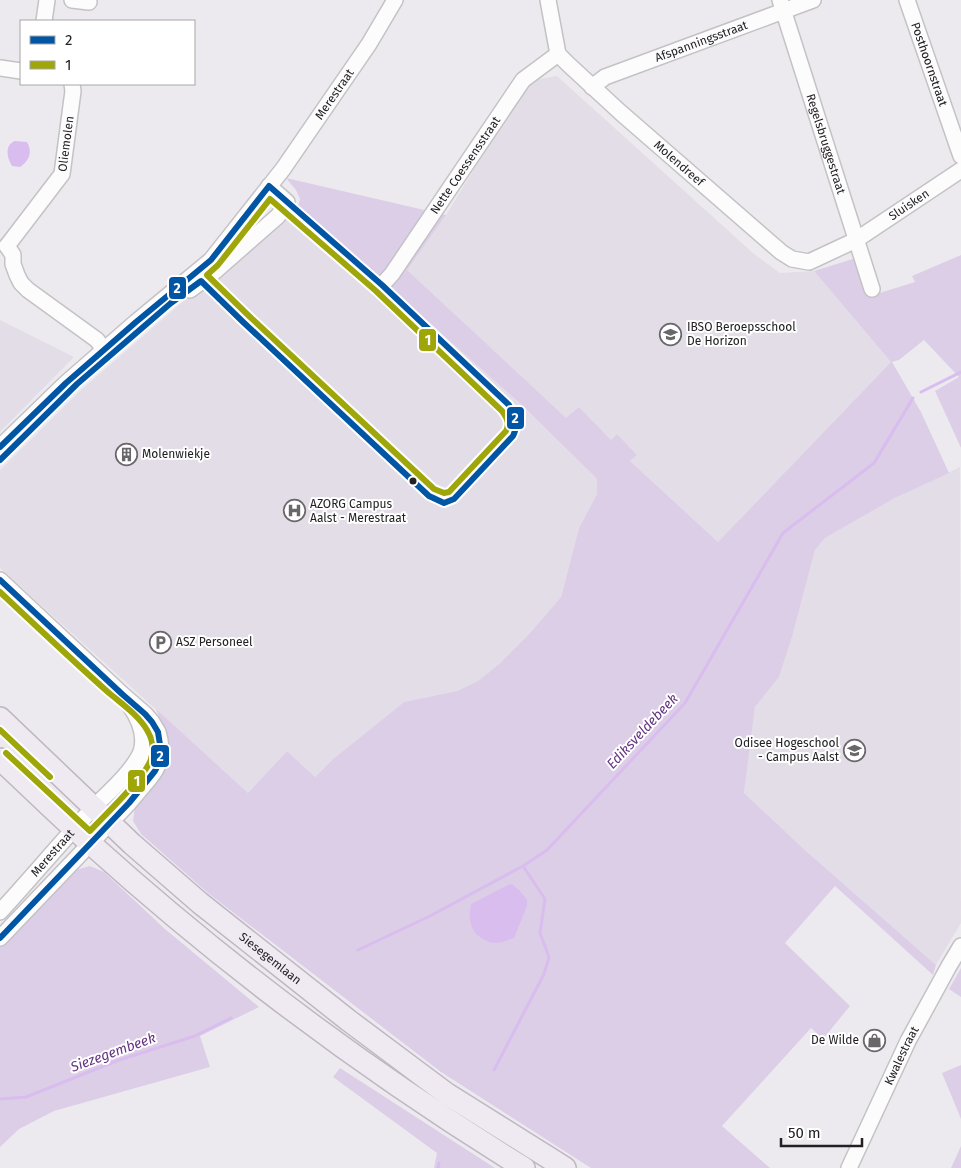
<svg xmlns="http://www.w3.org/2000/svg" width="961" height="1168" font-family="'Fira Sans',sans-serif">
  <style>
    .built { fill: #e3dde7 }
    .green { fill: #dccee7 }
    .water { fill: #d9bdee }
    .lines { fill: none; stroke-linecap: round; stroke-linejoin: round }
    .stream { stroke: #d9bdee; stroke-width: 3 }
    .minor-casing { stroke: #c4c2c5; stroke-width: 18 }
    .highway-casing { stroke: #beb7c2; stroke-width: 24 }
    .minor { stroke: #fcfcfd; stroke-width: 15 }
    .highway { stroke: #efe9f2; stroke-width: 21 }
    .bus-1-casing { stroke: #fff; stroke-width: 10 }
    .bus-2-casing { stroke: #fff; stroke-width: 10 }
    .bus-1 { stroke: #0056a4; stroke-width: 6 }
    .bus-2 { stroke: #9fa609; stroke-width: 6 }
    .bus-dot { fill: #232124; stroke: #fff; stroke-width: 2 }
    .labels { text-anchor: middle; stroke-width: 4; stroke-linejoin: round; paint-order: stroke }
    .street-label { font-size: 12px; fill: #232124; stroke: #fff }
    .poi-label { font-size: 12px; fill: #232124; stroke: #fff; text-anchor: start }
    .water-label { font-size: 14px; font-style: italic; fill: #633482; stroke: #fff }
    .line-badge { stroke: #fff; stroke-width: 2 }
    .badge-label { font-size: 14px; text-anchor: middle; font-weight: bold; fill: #fff }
  </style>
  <rect width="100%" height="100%" fill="#edeaef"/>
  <g class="built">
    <polygon points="557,76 753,253 780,273 814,271 891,362 718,542 630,461 637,455 617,434 611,440 579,407 566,419 407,270 446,215 528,81"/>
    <polygon points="298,206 524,407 597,479 597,494 579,528 561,597 530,633 499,664 478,681 457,691 404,702 332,760 315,777 287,751 248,793 0,568 0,470 81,390 179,305"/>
    <polygon points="0,320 74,357 0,432"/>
    <polygon points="960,467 961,923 936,965 806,851 744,793 755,707 779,677 792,637 815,550 825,538 895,498"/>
  </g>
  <g class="green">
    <polygon points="286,178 446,215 407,270 566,418 579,407 611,440 617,434 637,455 630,461 718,542 891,362 814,271 856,258 870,296 915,282 912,276 961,255 961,448 935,391 959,377 924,340 899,360 892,362 921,412 949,473 895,498 825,538 815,550 792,637 779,677 755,707 744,793 806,851 936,965 933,975 835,886 785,943 850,1006 823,1039 811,1028 722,1126 770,1168 591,1168 441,1072 208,893 141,834 133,821 135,808 165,770 168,740 156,709 248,793 287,751 315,777 332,760 404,702 457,691 478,681 499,664 530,633 561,597 579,528 597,494 597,479 524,407 298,206 300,199 296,190"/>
    <polygon points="90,866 104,872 165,929 259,1007 200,1036 210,1067 54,1111 19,1129 0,1147 0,947 66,877 79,869"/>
    <polygon points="961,968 961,997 949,989"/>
    <polygon points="961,1065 961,1119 942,1073"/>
    <polygon points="340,1068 495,1168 434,1168 437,1153 333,1077"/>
    <polygon points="961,1146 961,1168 951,1168"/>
  </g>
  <g class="water">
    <path d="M 15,141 L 27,142 C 33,152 29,161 20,167 L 12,166 C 7,158 4,145 15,141 Z"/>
    <path d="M 512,884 L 519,890 L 527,900 L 527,906 L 514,938 C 508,940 501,943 495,943 C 490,943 487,941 483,939 C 470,932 468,918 471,904 L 508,885 Z"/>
  </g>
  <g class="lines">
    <g class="stream">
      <polyline points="921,392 961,372"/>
      <polyline points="358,950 430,916 523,866 547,850 685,703 783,533 874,463 913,398"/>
      <polyline points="494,1070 544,974 549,957 540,933 545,899 523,866"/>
      <polyline points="0,1099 26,1097 119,1060 195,1036 231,1018"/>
      <polyline points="438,1168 439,1163"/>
    </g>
    <defs>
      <g id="minor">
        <polyline points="72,0 89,2"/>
        <path id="s1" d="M 548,0 L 558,54 L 568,64 L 620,112 L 781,252 L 792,259 L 809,262 L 856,240 L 961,170"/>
        <path id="s2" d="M 780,0 L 872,289"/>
        <path id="s3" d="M 907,0 L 961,156"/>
        <polyline points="44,21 47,0"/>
        <polyline points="0,68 21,71"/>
        <path id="s4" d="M 592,87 L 605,77 L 813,0"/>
        <path id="s5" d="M 7,246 L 62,174 L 73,91 L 72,84"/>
        <polyline points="7,246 13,255 13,264 17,275 21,283 28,290 97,340 104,350"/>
        <path id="s6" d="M 382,285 L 392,274 L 523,80 L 558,54"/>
        <polyline points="190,290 213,273 278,216 287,202 269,186"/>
        <path id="s7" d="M 0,447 L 66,383 L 136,322 L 211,260 L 283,169 L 369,44 L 395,0"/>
        <polyline points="0,580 122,694 145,714 152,722 158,732 160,740 161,751 159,763 155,771 150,778 129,803 0,938"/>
        <path id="s8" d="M 0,912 C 32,877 62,841 94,807 C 109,792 133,771 141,752 C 146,736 139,719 130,706"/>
        <path id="s9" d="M 849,1168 L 908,1041 L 949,966 L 961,946"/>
      </g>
      <g id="highway">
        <path id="s10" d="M 0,718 L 132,844 L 200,903 L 348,1020 L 447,1094 L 565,1168"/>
        <path d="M 0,759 C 30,787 60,817 91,844 C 225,965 370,1073 524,1168"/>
      </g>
    </defs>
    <use href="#minor" class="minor-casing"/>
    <use href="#highway" class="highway-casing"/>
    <use href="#minor" class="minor"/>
    <use href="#highway" class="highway"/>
    <defs>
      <g id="bus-1">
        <path d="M 0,447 L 66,383 L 136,322 L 211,260 L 269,186 L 382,285 L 509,405 C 516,416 519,424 513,436 L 454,499 L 444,503 L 429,496 L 242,321 L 201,281 L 171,303 L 77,384 L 0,460"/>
        <polyline points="0,580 122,694 145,714 152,722 158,732 161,751 159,763 155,771 129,803 0,938"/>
      </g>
      <g id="bus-2">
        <path d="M 270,199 L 376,291 L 502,411 C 507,418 510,423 506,431 L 449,492 L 444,493 L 434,489 L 248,315 L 207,275 L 218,265 Z"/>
        <path d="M 0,592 C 36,626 72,660 109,693 C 122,704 138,715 147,730 C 152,738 154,749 151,759 C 146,776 104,816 90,831 L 6,753"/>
        <polyline points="0,730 50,777"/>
      </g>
    </defs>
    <use href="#bus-1" class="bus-1-casing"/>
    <use href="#bus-2" class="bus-2-casing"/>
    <use href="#bus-1" class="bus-1"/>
    <use href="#bus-2" class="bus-2"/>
  </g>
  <defs>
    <symbol id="school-ring" viewBox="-11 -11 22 22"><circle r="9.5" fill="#fff" stroke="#6a676b" stroke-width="1.5"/><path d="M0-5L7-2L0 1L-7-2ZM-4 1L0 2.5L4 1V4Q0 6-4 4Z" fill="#6a676b"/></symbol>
    <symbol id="building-ring" viewBox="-11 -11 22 22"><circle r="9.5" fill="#fff" stroke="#6a676b" stroke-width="1.5"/><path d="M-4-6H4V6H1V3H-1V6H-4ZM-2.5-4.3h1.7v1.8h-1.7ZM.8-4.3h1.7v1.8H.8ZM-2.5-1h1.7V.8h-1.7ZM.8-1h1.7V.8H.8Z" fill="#6a676b"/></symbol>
    <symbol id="hospital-ring" viewBox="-11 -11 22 22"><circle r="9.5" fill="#fff" stroke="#6a676b" stroke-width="1.5"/><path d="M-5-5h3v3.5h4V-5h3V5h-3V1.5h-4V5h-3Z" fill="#6a676b"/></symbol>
    <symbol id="parking-ring" viewBox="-11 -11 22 22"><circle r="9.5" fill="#fff" stroke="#6a676b" stroke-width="1.5"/><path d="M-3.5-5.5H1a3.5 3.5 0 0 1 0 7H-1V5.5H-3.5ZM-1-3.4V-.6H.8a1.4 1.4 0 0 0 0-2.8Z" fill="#6a676b"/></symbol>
    <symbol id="university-ring" viewBox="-11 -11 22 22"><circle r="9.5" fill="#fff" stroke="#6a676b" stroke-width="1.5"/><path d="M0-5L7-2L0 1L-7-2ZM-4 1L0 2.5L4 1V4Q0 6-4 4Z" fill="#6a676b"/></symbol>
    <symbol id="shop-ring" viewBox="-11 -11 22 22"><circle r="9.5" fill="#fff" stroke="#6a676b" stroke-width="1.5"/><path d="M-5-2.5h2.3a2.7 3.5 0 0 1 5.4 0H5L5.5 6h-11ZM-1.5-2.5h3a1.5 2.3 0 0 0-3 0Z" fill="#6a676b"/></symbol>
  </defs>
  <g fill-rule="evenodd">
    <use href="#school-ring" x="658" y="322" width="25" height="25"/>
    <use href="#building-ring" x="114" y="442" width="25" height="25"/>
    <use href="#hospital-ring" x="282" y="498" width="25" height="25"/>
    <use href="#parking-ring" x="148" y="630" width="25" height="25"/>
    <use href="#university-ring" x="842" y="738" width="25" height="25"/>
    <use href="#shop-ring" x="862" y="1028" width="25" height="25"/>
  </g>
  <circle class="bus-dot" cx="413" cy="481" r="4.5"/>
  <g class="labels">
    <g class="street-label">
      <text dy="4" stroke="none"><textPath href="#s4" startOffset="119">Afspanningsstraat</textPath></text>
      <text dy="4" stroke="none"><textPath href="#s3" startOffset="68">Posthoornstraat</textPath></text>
      <text dy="4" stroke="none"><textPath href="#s7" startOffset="489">Merestraat</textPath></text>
      <text dy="4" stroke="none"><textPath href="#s5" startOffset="121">Oliemolen</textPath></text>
      <text dy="4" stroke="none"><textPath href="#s2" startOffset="151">Regelsbruggestraat</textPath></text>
      <text dy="4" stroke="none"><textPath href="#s1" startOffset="218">Molendreef</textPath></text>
      <text dy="4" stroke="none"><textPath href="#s6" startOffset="146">Nette Coessensstraat</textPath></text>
      <text dy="4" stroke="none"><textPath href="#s1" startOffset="499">Sluisken</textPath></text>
      <text dy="4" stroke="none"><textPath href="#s8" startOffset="79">Merestraat</textPath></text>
      <text dy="4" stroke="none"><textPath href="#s10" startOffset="362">Siesegemlaan</textPath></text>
      <text dy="4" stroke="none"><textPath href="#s9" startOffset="124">Kwalestraat</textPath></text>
    </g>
    <g class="poi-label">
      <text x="687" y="331">IBSO Beroepsschool<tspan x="687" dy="14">De Horizon</tspan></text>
      <text x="142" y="458">Molenwiekje</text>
      <text x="310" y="508">AZORG Campus<tspan x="310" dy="14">Aalst - Merestraat</tspan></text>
      <text x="176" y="646">ASZ Personeel</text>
      <text x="839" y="747" text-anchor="end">Odisee Hogeschool<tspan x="839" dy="14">- Campus Aalst</tspan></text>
      <text x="859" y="1044" text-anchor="end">De Wilde</text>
    </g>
    <g class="water-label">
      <text transform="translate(642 731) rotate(-47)" y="5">Ediksveldebeek</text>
      <text transform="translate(113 1052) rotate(-20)" y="5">Siezegembeek</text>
    </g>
  </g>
  <g class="line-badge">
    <rect x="168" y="276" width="19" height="24" rx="5" fill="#0056a4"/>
    <rect x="418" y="328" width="19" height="24" rx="5" fill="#9fa609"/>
    <rect x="506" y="406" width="19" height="24" rx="5" fill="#0056a4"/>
    <rect x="150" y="744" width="20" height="24" rx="5" fill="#0056a4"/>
    <rect x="127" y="769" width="19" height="24" rx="5" fill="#9fa609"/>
  </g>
  <g class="badge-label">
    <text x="177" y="293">2</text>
    <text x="428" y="345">1</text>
    <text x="515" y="423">2</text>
    <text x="160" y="761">2</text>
    <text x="137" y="786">1</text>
  </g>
  <rect x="20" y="20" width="175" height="65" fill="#ffffff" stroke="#a7a6a7"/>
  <rect x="30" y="36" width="25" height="8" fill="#0056a4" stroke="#a7a6a7"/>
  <text x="65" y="45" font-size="15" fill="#232124">2</text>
  <rect x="30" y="61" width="25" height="8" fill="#9fa609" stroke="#a7a6a7"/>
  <text x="65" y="70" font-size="15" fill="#232124">1</text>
  <path d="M781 1138v8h81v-8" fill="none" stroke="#232124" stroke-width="2.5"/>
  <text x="788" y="1138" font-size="15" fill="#232124" stroke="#ffffff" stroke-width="4" paint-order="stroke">50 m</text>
</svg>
